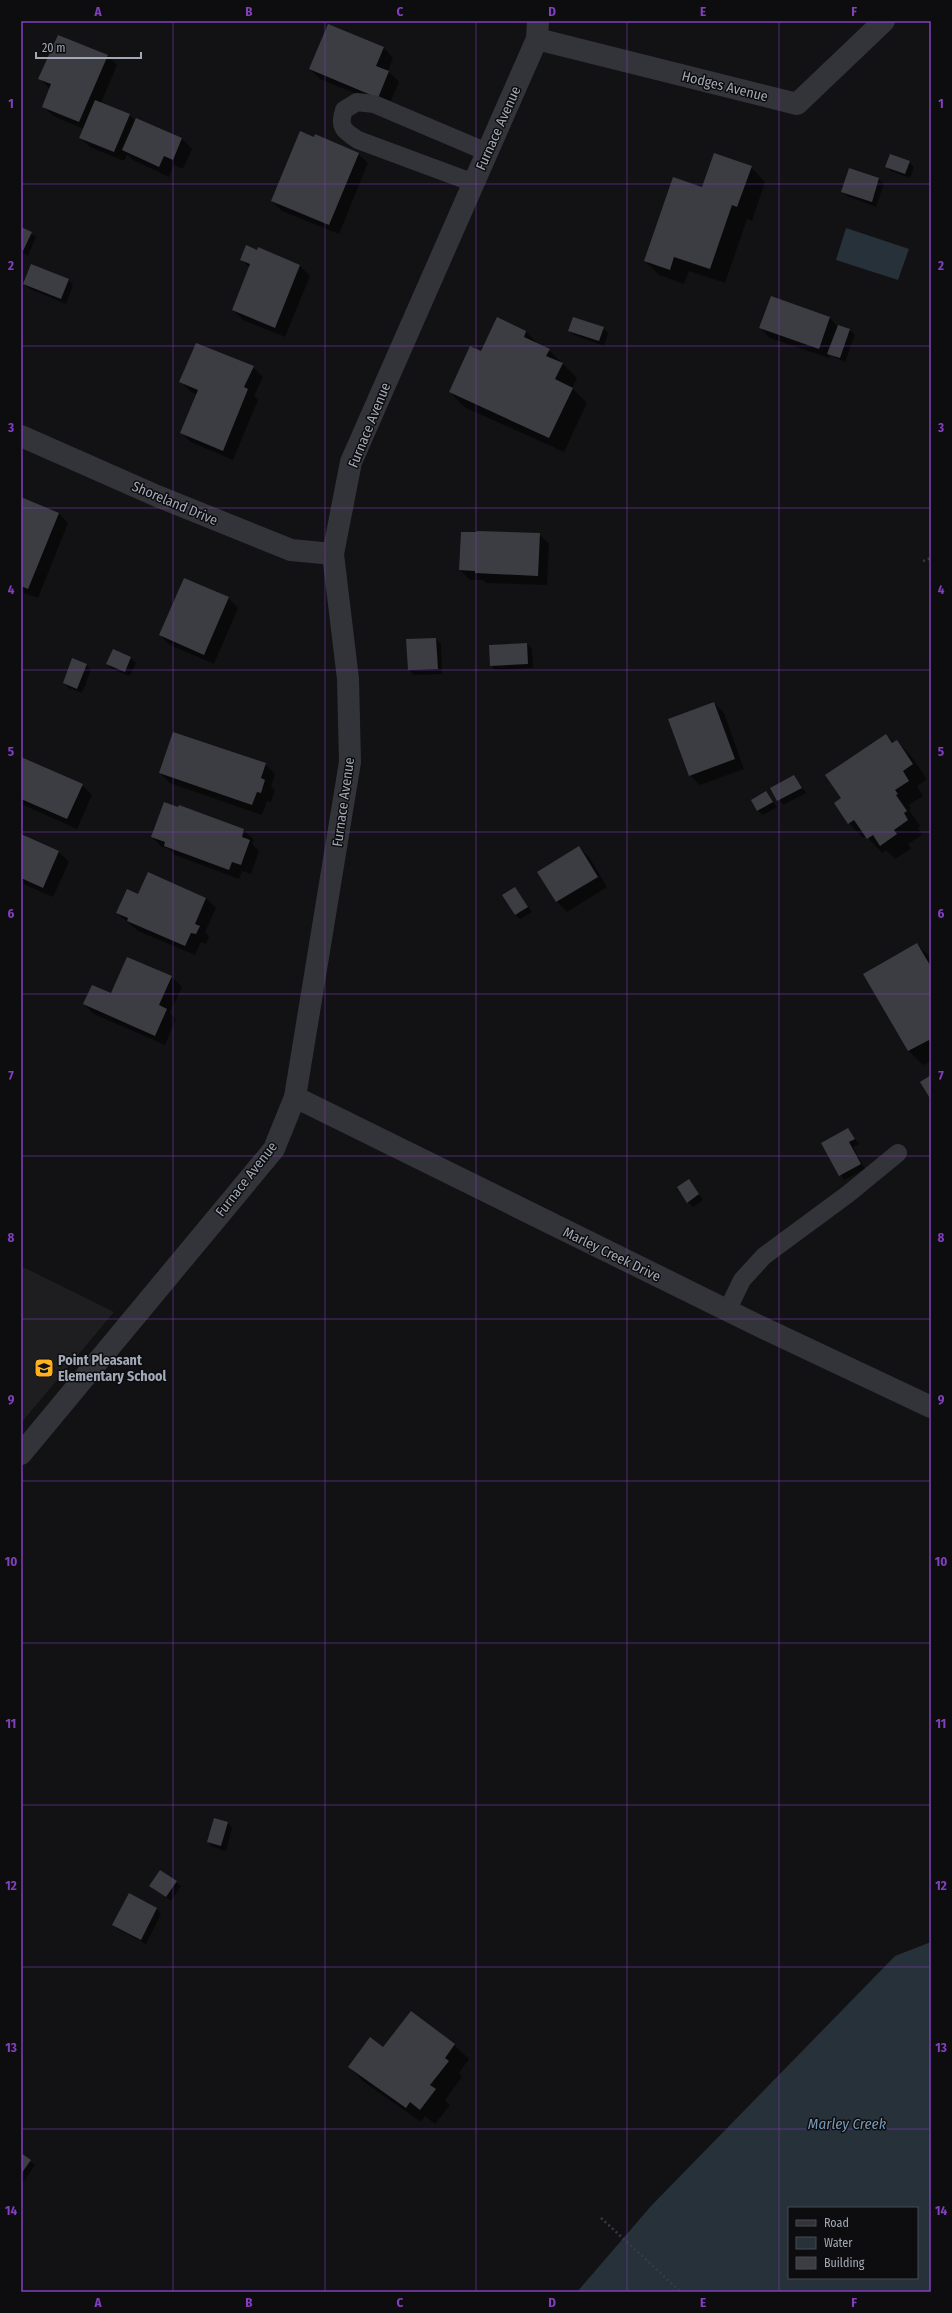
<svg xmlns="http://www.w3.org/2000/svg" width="952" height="2313" font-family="'Fira Sans Condensed',sans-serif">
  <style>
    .built { fill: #1e1e21 }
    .water { fill: #273139; fill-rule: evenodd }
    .shadow { fill: #0007 }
    .building { fill: #3c3d42 }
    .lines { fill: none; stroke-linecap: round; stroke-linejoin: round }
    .path { stroke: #393b40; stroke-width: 2.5; stroke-dasharray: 2 3; stroke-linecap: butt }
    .lane { stroke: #333439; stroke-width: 18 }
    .street { stroke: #333439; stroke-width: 22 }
    .grid { fill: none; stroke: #813fbe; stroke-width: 1; stroke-opacity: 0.55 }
    .labels { text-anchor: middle; stroke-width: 3; stroke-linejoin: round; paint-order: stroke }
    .street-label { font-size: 14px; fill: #a2a9b6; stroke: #0d0d0f }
    .poi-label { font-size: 14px; font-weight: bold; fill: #a2a9b6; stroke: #0d0d0f; text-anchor: start }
    .water-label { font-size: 15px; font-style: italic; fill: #7598b5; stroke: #0d0d0f }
    .neatline { fill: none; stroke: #813fbe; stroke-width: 1.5 }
    .grid-label { font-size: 13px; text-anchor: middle; font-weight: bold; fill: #813fbe }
  </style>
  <rect width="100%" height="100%" fill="#121214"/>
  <polygon class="built" points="21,1266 114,1312 21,1423"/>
  <g class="water">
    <polygon points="846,228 909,249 898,280 836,260"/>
    <path d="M 931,1942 L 931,2292 L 577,2292 L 651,2206 L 895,1956 ZM 789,2208 L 917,2208 L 917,2278 L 789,2278 Z"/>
  </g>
  <g class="shadow">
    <polygon points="384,48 393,58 388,71 399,82 388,107 320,79 310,69"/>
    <polygon points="108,55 117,65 101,103 129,115 136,121 182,139 192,149 183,169 174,165 169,177 133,160 127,154 124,161 90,147 80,137 84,129 53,116 43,106 50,89 40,79"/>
    <polygon points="358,154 368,163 339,234 282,211 272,201"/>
    <polygon points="909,162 914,167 910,178 891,171 886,166"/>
    <polygon points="751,167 765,182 752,221 747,219 725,283 689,271 684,284 659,275 645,261 703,188"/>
    <polygon points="849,169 879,179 884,184 876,207 847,196 842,192"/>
    <polygon points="21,228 36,237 28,256 21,252"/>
    <polygon points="258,249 300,266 310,276 285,337 243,320 233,310 250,268 241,259"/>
    <polygon points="68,280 73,285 66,304 28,288 24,284"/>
    <polygon points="771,298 830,318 838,327 850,330 855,335 845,362 830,355 829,358 770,338 760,328"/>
    <polygon points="497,319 526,332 539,345 549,350 577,378 572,388 587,403 564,452 464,407 450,392 481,353"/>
    <polygon points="603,328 608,333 604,346 574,335 569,331"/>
    <polygon points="253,367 263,377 254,396 258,400 233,460 191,442 181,432 197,395 191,392 181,382"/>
    <polygon points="21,498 58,513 68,523 38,598 21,592"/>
    <polygon points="539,534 549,544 547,585 486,583 483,580 470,580 460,570"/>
    <polygon points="228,598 238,608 214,664 170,645 160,635"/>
    <polygon points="436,639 441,644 442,674 414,675 409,670"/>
    <polygon points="527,644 532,649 533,668 495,670 491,665"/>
    <polygon points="131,658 136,663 130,676 112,669 107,664"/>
    <polygon points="86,665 91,670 82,693 69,688 64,683"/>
    <polygon points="714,703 724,713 744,769 700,785 690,775"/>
    <polygon points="886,735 894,743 897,741 911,756 927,779 917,786 923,796 909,805 911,808 909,810 920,826 918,828 922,835 908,844 911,849 895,859 886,850 882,853 866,836 863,838 849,823 843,799"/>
    <polygon points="21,760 82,785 92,795 77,829 21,804"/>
    <polygon points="265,764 275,774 271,787 275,790 271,802 267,801 262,815 170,783 160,773"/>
    <polygon points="794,776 806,793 783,805 772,789"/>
    <polygon points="766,792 777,807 763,815 758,811"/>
    <polygon points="179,806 244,830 254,840 252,844 259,851 251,874 242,871 239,879 175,855 168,848 162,847 152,837"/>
    <polygon points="21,835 59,852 69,862 53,897 21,883"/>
    <polygon points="579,847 589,857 607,887 567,912 557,902 539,872"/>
    <polygon points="514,888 532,912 520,919 515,915"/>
    <polygon points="139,895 206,898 216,908 205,932 209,936 206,944 201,942 195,955 138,931 117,913"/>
    <polygon points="917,944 931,958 931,1061 923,1065 909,1051 864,975"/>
    <polygon points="127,958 172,977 182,987 170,1013 176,1019 165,1045 94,1014 84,1004 112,995"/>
    <polygon points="848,1129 859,1144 853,1147 865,1169 844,1180 822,1143"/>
    <polygon points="689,1180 703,1200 693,1207 688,1202"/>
    <polygon points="228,1823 232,1828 226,1851 213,1847 208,1842"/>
    <polygon points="176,1882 181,1886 171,1901 151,1886"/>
    <polygon points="129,1895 157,1909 161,1914 146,1944 118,1929 113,1925"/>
    <polygon points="454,2045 469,2059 459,2073 462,2077 445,2100 450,2105 435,2124 425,2116 421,2122 364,2082 349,2067 383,2049"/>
    <polygon points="21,2154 35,2165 21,2186"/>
  </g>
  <g class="building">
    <polygon points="328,24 384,47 376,66 389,71 378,98 309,69"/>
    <polygon points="58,35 108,55 79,122 42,107 51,84 38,79"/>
    <polygon points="95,100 130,114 114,152 79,138"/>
    <polygon points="136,118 182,138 173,160 164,156 159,167 122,150"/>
    <polygon points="300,131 314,137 315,134 359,153 329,225 271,201"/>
    <polygon points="714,153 752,166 737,207 732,205 710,269 674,257 670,270 644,261 673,177 702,187"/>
    <polygon points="890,154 910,161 905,174 885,167"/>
    <polygon points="849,168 879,178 872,202 841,192"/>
    <polygon points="21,227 32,232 23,251 21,251"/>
    <polygon points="246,245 257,250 258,247 300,265 275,328 232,310 250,264 240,260"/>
    <polygon points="31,264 69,279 61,299 23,284"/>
    <polygon points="771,296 830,317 819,349 759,328"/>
    <polygon points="497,317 526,331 524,337 550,349 546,356 563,363 555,379 573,388 549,438 449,392 470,346 481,351"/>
    <polygon points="573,317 604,327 599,341 568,331"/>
    <polygon points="838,325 850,329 840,358 827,354"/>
    <polygon points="196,343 254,366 244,387 248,389 223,451 180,433 198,390 179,382"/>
    <polygon points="21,497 59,513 28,589 21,586"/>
    <polygon points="477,531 540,533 538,576 475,573 475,571 459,570 461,532 476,532"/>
    <polygon points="184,578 229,597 204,655 159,635"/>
    <polygon points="436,638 438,669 408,670 406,639"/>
    <polygon points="527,643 528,664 490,666 489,645"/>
    <polygon points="113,649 131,657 125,672 106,664"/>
    <polygon points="72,658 87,664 77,689 63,683"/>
    <polygon points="714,702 735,759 689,776 668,719"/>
    <polygon points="173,732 266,763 261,778 265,780 261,793 257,792 252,805 159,773"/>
    <polygon points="886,734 892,743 897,740 913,764 903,771 909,781 895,790 898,794 896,795 907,811 904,813 908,820 894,830 897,834 880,846 873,835 867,839 854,820 848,824 834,803 841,798 825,775"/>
    <polygon points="21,757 83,784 67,819 21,799"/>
    <polygon points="794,775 802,788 777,801 770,788"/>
    <polygon points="766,791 773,802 757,811 751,800"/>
    <polygon points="164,802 178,807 179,805 244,829 242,837 250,840 241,865 232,862 229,870 164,846 165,842 151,837"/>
    <polygon points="21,834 59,851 43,888 21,878"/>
    <polygon points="579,846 598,877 556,902 537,872"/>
    <polygon points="148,872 206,898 195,924 200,926 196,934 191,933 185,946 127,921 128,918 116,913 127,889 138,894"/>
    <polygon points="515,887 528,907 515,915 502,895"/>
    <polygon points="917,943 931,967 931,1039 908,1051 863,974"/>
    <polygon points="127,957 172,976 159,1005 167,1009 155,1036 83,1004 92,985 111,993"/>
    <polygon points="931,1075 931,1100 920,1082"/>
    <polygon points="848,1128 855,1139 849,1142 861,1164 839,1176 821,1143"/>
    <polygon points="689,1179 699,1194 687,1203 677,1187"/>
    <polygon points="214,1818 228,1822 221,1846 207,1842"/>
    <polygon points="160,1870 177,1881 166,1897 149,1886"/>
    <polygon points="129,1893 157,1908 141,1940 112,1925"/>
    <polygon points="411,2011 455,2044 445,2058 449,2061 430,2085 436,2089 420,2110 410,2102 406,2108 348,2067 370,2037 383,2047"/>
    <polygon points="21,2153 31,2160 21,2174"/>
  </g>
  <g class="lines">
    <g class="path">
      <polyline points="923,561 931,558"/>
      <polyline points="601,2218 681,2292"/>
    </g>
    <g class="lane">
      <path d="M 474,183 L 358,140 C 344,131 338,127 344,110 L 357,102 L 374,104 L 487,152"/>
      <polyline points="727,1311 742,1280 764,1256 848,1194 898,1153"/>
    </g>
    <g class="street">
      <polyline points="537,39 797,104 884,21"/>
      <polyline points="21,436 157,496 291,550 333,554"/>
      <polyline points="295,1097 757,1325 931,1407"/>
      <polyline points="21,1454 274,1149 295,1097 350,762 348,679 333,554 351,462 537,39 538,21"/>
    </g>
  </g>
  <path class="grid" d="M 173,21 L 173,2292M 325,21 L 325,2292M 476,21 L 476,2292M 627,21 L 627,2292M 779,21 L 779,2292M 21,184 L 931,184M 21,346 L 931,346M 21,508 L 931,508M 21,670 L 931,670M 21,832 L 931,832M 21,994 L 931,994M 21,1156 L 931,1156M 21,1319 L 931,1319M 21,1481 L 931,1481M 21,1643 L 931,1643M 21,1805 L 931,1805M 21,1967 L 931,1967M 21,2129 L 931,2129"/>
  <defs>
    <symbol id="school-square" viewBox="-11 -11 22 22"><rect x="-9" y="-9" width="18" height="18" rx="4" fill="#ffb01f" stroke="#0d0d0f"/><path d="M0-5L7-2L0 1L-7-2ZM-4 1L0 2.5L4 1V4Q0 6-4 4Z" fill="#111"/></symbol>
  </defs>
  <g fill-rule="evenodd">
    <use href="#school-square" x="33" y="1357" width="22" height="22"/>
  </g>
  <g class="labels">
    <g class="street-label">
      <text transform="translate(725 86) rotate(14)" y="5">Hodges Avenue</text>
      <text transform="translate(498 128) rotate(-66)" y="5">Furnace Avenue</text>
      <text transform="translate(369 425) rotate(-68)" y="5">Furnace Avenue</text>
      <text transform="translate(175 503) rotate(23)" y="5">Shoreland Drive</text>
      <text transform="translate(343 802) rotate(-82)" y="5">Furnace Avenue</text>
      <text transform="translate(246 1179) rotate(-52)" y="5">Furnace Avenue</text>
      <text transform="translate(612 1254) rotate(26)" y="5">Marley Creek Drive</text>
    </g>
    <g class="poi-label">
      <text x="58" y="1365">Point Pleasant<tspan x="58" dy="16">Elementary School</tspan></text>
    </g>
    <g class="water-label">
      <text x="847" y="2129">Marley Creek</text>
    </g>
  </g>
  <rect width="952" height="2313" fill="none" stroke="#0d0d0f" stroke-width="44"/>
  <rect x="788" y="2207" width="130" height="72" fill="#0d0d0f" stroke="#494b52"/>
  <rect x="796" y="2220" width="20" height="6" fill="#333439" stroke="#494b52"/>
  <text x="824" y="2227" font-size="12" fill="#a2a9b6">Road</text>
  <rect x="796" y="2237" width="20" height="12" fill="#273139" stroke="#494b52"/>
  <text x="824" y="2247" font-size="12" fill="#a2a9b6">Water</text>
  <rect x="796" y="2257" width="20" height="12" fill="#3c3d42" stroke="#494b52"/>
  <text x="824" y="2267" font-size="12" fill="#a2a9b6">Building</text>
  <path d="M36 52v6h105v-6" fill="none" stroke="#a2a9b6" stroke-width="2"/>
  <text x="42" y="52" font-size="12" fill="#a2a9b6" stroke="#0d0d0f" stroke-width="3" paint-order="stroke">20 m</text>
  <rect x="22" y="22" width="908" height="2269" class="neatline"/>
  <g class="grid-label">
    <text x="98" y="16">A</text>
    <text x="249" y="16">B</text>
    <text x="400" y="16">C</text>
    <text x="552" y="16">D</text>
    <text x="703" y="16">E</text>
    <text x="854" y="16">F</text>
    <text x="11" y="108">1</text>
    <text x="941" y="108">1</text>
    <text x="11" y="270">2</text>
    <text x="941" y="270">2</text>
    <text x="11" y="432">3</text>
    <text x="941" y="432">3</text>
    <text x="11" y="594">4</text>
    <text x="941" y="594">4</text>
    <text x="11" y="756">5</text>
    <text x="941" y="756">5</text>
    <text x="11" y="918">6</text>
    <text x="941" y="918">6</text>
    <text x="11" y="1080">7</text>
    <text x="941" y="1080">7</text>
    <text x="11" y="1242">8</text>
    <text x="941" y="1242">8</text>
    <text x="11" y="1404">9</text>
    <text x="941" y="1404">9</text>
    <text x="11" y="1566">10</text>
    <text x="941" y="1566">10</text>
    <text x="11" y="1728">11</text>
    <text x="941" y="1728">11</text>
    <text x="11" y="1890">12</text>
    <text x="941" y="1890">12</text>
    <text x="11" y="2052">13</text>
    <text x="941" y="2052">13</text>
    <text x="11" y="2215">14</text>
    <text x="941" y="2215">14</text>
    <text x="98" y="2307">A</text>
    <text x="249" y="2307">B</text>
    <text x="400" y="2307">C</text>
    <text x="552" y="2307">D</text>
    <text x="703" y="2307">E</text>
    <text x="854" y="2307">F</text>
  </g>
</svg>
